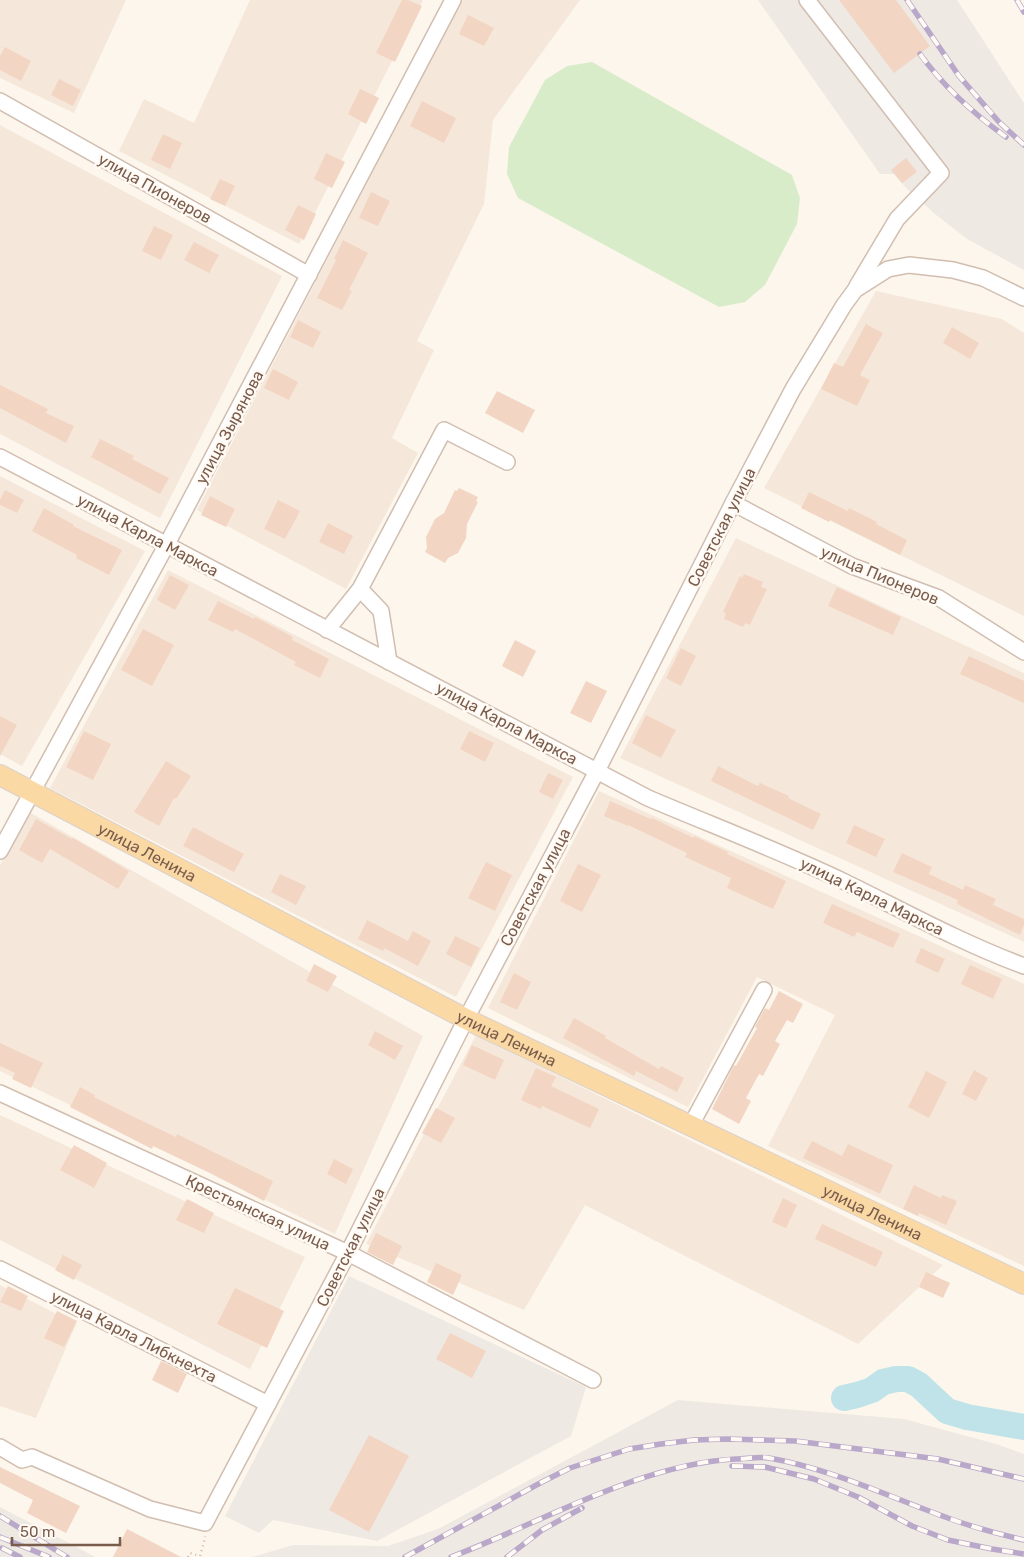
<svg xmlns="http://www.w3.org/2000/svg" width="1024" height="1557" font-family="Rubik,sans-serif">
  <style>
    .residential { fill: #f5e8da }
    .industrial { fill: #efe9e4 }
    .green { fill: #d8ecc9 }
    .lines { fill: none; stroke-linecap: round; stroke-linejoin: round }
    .river { stroke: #bfe3e8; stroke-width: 26 }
    .building { fill: #f3d5c3 }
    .minor-casing { stroke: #d1beb0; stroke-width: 18 }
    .major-casing { stroke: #dad1cd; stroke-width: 22 }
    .path { stroke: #d9b8a5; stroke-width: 2.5; stroke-dasharray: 1 4; stroke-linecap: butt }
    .minor { stroke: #fff; stroke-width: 15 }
    .major { stroke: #fbd9a5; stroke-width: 20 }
    .rail-casing { stroke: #b9a8c9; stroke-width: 5.5 }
    .rail { stroke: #fffaf3; stroke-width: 4; stroke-dasharray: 11; stroke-linecap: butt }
    .labels { text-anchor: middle; stroke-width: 5; stroke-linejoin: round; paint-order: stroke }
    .street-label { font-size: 16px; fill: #7a5c4d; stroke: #fffaf3 }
  </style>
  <rect width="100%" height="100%" fill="#fdf6ec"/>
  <g class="residential">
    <polygon points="0,0 126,0 74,113 0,78"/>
    <polygon points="250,0 423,0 299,244 119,151 144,99 194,123"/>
    <polygon points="462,0 580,0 493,120 484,204 417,341 434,350 392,438 418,453 346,589 197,510"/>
    <polygon points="0,125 282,276 160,518 0,434"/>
    <polygon points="876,291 1002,319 1024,333 1024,616 764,488"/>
    <polygon points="0,476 145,551 22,766 0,754"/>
    <polygon points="736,538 1024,673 1024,942 620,758"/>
    <polygon points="168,570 573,777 456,997 50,788"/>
    <polygon points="599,791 1024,984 1024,1266 768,1146 835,1015 757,977 688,1107 488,1008"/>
    <polygon points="29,812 423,1036 335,1234 0,1071 0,865"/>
    <polygon points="476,1035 943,1265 858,1344 585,1205 524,1310 366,1244"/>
    <polygon points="0,1115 305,1257 250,1369 0,1240"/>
    <polygon points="0,1285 76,1324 36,1418 0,1406"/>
  </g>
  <g class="industrial">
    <polygon points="758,0 957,0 1024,103 1024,270 967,239 935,214 907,189 894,174 880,174"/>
    <polygon points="349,1276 586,1387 571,1436 377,1541 273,1520 259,1533 225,1516"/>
    <polygon points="678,1400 904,1419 996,1444 1024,1454 1024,1557 252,1557 293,1545 388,1546 438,1529"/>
    <polygon points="0,1507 75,1546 95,1557 0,1557"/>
  </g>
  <polygon class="green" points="592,62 792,175 800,198 797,224 765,285 745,302 719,307 518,198 507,174 509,147 545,80 567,66"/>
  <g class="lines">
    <polyline class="river" points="844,1398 857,1395 872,1390 883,1382 896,1379 908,1379 919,1385 947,1411 967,1417 1024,1427"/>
  </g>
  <g class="building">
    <polygon points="402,0 408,0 422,6 395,62 376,53"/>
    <polygon points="839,0 896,0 930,46 894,73"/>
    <polygon points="468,15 494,28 484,46 459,34"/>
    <polygon points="5,47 31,61 21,81 0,70 0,56"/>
    <polygon points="59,79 81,90 73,106 51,95"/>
    <polygon points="360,89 379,98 366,124 348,114"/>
    <polygon points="422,101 456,118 444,143 410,126"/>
    <polygon points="163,134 182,143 170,169 151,160"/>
    <polygon points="326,153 345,162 332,188 314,179"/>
    <polygon points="906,158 917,172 902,183 891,170"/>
    <polygon points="220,179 235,186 225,206 210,199"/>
    <polygon points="371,192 390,201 378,226 359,218"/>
    <polygon points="298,205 316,214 304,240 285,230"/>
    <polygon points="154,226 173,235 161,260 142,251"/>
    <polygon points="343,240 368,253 349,290 352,291 342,310 317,298 336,260 334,259"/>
    <polygon points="194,242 219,255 209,273 184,260"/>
    <polygon points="298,320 321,332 313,348 290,337"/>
    <polygon points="866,324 883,333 860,375 870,380 857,406 821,389 834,363 843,367"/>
    <polygon points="952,327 979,343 970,359 943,343"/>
    <polygon points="273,369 298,382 289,400 264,388"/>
    <polygon points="0,385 48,409 46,413 74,426 66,443 0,408"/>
    <polygon points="497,391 535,410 523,433 485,413"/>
    <polygon points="100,439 134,456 132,459 169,478 160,494 91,457"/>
    <polygon points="459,488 478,497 476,501 478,502 467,524 466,538 458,553 448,558 445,563 425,552 427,548 426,537 435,519 444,513 455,490 457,491"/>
    <polygon points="5,490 24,500 17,513 0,505 0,500"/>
    <polygon points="809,492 848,511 849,508 877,522 876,524 907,540 900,555 830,520 829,522 801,508"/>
    <polygon points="210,496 235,509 226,527 201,515"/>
    <polygon points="278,500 300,511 285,539 264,529"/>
    <polygon points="44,508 74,525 73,526 122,550 109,575 76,558 77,555 32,531"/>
    <polygon points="328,523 353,536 344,554 319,542"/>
    <polygon points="744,574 763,582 761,587 767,589 750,625 745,623 743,627 724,619 726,613 723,612 740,576 742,578"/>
    <polygon points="170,575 189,585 175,610 157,600"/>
    <polygon points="837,587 901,617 893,635 828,606"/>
    <polygon points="218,601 254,619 255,617 293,637 292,640 329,659 320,678 294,665 296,662 235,629 233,632 208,620"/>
    <polygon points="143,629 174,645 152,686 121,670"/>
    <polygon points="515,640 536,651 523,677 502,666"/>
    <polygon points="681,648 696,656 681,686 666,678"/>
    <polygon points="969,656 1024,681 1024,703 960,674"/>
    <polygon points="586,681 607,691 591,723 570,713"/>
    <polygon points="646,715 676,730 661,758 632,743"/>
    <polygon points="0,716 17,725 0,756"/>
    <polygon points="84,731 111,744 93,780 66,767"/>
    <polygon points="469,731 494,743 485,762 460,749"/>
    <polygon points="166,761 191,776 176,799 174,798 159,826 134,812"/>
    <polygon points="718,766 758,786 760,783 789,796 788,798 821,814 813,830 711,781"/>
    <polygon points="548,773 563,780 553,799 539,792"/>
    <polygon points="610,801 651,819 652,818 694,838 694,836 728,852 727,854 786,881 773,909 727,888 731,878 685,857 687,853 628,825 628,826 604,816"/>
    <polygon points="36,819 72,839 73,838 129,871 118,889 50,849 42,863 19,850"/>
    <polygon points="854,825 885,839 876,857 846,843"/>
    <polygon points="193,827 244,854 234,872 183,846"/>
    <polygon points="902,853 932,867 929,874 963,890 965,885 996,899 993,905 1024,919 1024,925 1020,935 957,904 958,900 893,872"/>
    <polygon points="486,862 512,875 495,911 468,898"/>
    <polygon points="578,864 601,875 582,912 560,901"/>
    <polygon points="280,874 306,886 296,905 271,892"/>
    <polygon points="832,904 900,934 893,948 857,932 854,937 823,923"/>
    <polygon points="367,920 408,941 413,931 431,941 418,966 384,948 383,951 358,939"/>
    <polygon points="455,936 480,948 471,967 446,954"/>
    <polygon points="921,948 945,959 938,973 915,962"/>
    <polygon points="314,964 337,976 328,992 306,981"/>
    <polygon points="970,965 1002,979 993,999 961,984"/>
    <polygon points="514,973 531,982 517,1010 500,1002"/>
    <polygon points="779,991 803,1004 793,1023 787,1020 775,1041 780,1044 763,1076 759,1074 746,1098 751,1101 739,1124 712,1109 734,1065 736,1066 757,1028 755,1027 765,1008 769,1010"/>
    <polygon points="574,1018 606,1036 605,1038 659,1069 661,1066 684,1078 677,1092 636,1071 634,1076 563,1038"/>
    <polygon points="375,1031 403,1046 395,1060 368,1045"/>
    <polygon points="0,1043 43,1063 31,1088 12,1079 15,1073 0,1066"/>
    <polygon points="472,1045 504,1060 495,1080 463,1065"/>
    <polygon points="536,1068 556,1077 551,1086 599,1109 590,1128 542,1106 541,1109 521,1100"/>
    <polygon points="974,1070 988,1078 976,1101 962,1094"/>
    <polygon points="926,1071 947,1082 929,1118 908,1107"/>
    <polygon points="80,1087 95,1095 94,1097 132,1116 176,1137 177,1134 273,1181 264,1201 208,1172 153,1146 152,1149 70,1107"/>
    <polygon points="436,1108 455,1118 441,1143 422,1133"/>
    <polygon points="812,1141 842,1156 848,1144 893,1165 880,1194 803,1158"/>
    <polygon points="74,1145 107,1163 94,1188 60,1170"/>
    <polygon points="334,1159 353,1169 346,1184 327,1174"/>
    <polygon points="914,1185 941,1198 942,1195 957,1201 946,1225 919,1213 918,1216 903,1209"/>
    <polygon points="783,1198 797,1205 786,1228 772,1222"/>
    <polygon points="187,1199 214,1213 204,1233 176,1220"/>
    <polygon points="822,1224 883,1252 876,1267 815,1239"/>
    <polygon points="376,1233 402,1246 393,1265 367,1252"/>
    <polygon points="63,1255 82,1265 74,1280 55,1270"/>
    <polygon points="436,1263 462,1275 453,1295 427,1282"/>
    <polygon points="926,1272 950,1283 943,1298 919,1287"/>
    <polygon points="8,1286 28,1296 21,1311 0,1302"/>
    <polygon points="235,1288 284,1311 267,1348 217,1324"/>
    <polygon points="57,1311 77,1321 64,1347 44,1338"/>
    <polygon points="450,1333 486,1351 472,1378 436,1359"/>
    <polygon points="161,1361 187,1374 178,1393 152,1380"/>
    <polygon points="369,1435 409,1456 369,1532 329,1510"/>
    <polygon points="0,1467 80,1506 66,1533 27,1513 33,1500 0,1483"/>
    <polygon points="127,1529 181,1557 113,1557"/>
  </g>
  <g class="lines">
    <defs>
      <g id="minor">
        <polyline points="807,0 941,173 897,219 857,286"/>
        <polyline points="0,101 309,275"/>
        <path d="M 0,457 L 648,798 C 714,826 780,851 845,882 C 904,911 962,943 1024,966"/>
        <polyline points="733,503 852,566 939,598 1024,652"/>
        <polyline points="360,589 381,611 389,662"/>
        <polyline points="327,630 360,589 444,430 507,462"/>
        <polyline points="0,851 167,544 453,0"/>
        <polyline points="0,1093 348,1253 593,1380"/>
        <polyline points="691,1125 764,990"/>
        <polyline points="0,1269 268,1404"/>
        <polyline points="0,1447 22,1460 32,1457 150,1509 205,1523 348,1253 466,1019 597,771 733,503 793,389 844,305 855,290 888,269 909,265 953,270 983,278 1024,298"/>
      </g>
      <g id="major">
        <path id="s1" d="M 0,775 L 466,1019 L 1024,1284"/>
      </g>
    </defs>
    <use href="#minor" class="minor-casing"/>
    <use href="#major" class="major-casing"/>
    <polyline class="path" points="188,1557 190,1553 200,1556 204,1542 205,1536"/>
    <use href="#minor" class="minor"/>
    <use href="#major" class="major"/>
    <defs>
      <g id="rail">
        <polyline points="907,0 959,76 999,122 1024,145"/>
        <polyline points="1017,0 1024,12"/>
        <path d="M 920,54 C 943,86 974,114 1006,137"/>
        <polyline points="732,1466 765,1467 814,1479 858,1497 912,1526 948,1540 992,1549 1024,1554"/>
        <polyline points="0,1516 67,1557"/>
        <polyline points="0,1537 49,1557"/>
        <polyline points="2,1548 20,1557"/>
        <polyline points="405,1557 542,1482 570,1468 629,1449 661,1444 694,1440 727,1439 795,1441 938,1459 1024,1479"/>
        <path d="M 451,1557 C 541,1523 639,1464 736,1459 C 746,1459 759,1456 769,1458 C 832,1469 889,1497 948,1518 C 972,1527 999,1534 1024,1540"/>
        <polyline points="507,1557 542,1530 582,1508"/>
      </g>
    </defs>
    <use href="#rail" class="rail-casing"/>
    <use href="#rail" class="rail"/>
  </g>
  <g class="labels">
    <g class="street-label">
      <text transform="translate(155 188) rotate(29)" y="6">улица Пионеров</text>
      <text transform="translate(229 427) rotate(-62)" y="6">улица Зырянова</text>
      <text transform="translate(721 527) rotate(-63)" y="6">Советская улица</text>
      <text transform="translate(148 535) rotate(28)" y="6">улица Карла Маркса</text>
      <text transform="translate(880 575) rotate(23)" y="6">улица Пионеров</text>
      <text transform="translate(507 723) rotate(28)" y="6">улица Карла Маркса</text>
      <text dy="6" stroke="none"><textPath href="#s1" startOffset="166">улица Ленина</textPath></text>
      <text transform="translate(535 887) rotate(-62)" y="6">Советская улица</text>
      <text transform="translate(872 896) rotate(26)" y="6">улица Карла Маркса</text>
      <text dy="6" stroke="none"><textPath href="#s1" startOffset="571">улица Ленина</textPath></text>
      <text transform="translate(258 1212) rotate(25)" y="6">Крестьянская улица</text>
      <text dy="6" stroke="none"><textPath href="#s1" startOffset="976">улица Ленина</textPath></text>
      <text transform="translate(350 1247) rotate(-63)" y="6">Советская улица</text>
      <text transform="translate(134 1336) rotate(27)" y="6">улица Карла Либкнехта</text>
    </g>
  </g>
  <path d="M12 1537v8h108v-8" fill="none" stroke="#7a5c4d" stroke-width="2.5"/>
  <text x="20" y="1537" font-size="15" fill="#7a5c4d" stroke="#fffaf3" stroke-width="4" paint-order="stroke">50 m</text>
</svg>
